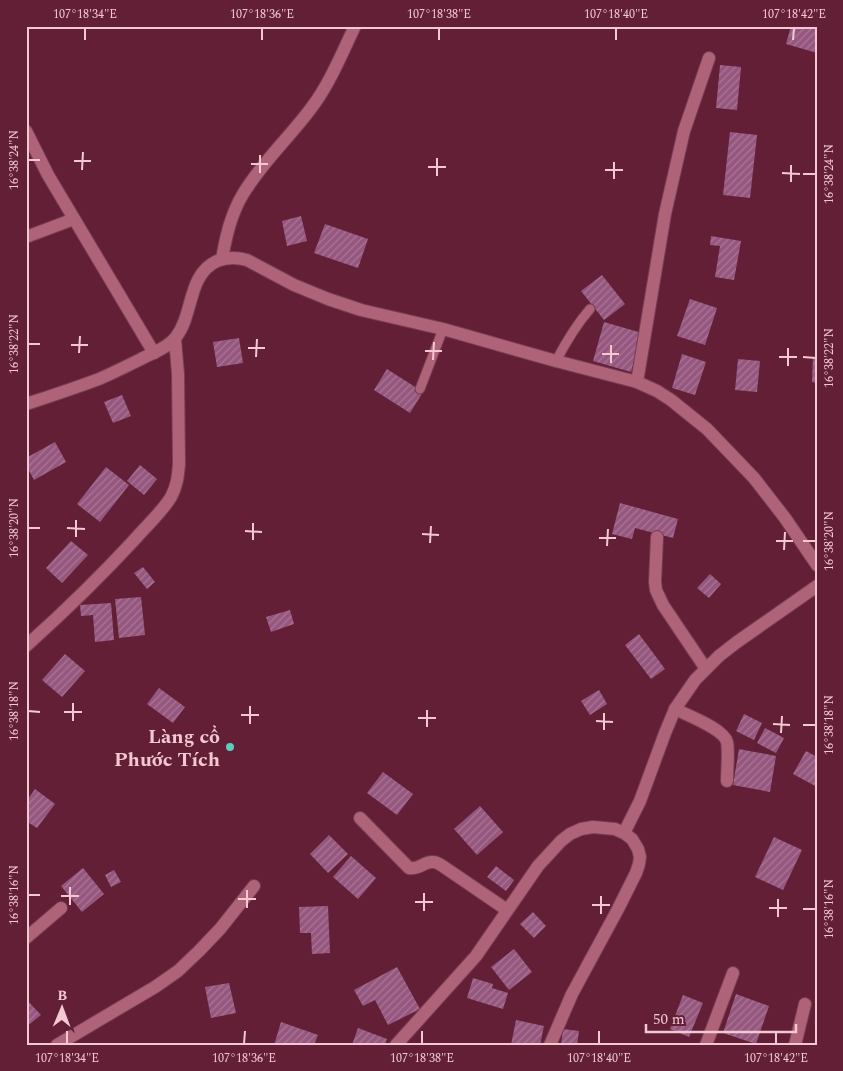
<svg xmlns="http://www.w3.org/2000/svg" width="843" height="1071" font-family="Spectral,serif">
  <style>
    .building { fill: url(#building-hatch) }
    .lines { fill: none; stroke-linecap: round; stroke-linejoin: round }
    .service-casing { stroke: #783d54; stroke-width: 11 }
    .minor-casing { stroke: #783d54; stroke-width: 14 }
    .service { stroke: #ae6378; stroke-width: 9 }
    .minor { stroke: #ae6378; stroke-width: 12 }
    .ticks { fill: none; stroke: #f3c8d2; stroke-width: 2 }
    .poi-dot { fill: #5acebd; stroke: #621f36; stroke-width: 2 }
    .labels { text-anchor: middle; stroke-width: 4.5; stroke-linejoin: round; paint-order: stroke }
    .poi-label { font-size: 20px; font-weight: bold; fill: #f3c8d2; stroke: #621f36; text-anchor: end }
    .neatline { fill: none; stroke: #f3c8d2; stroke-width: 2 }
    .ticks-label { font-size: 12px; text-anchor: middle; fill: #f3c8d2 }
  </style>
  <defs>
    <pattern id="building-hatch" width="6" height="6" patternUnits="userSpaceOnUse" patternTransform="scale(1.25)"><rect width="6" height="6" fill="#96577f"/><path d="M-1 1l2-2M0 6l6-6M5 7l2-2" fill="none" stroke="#aa7596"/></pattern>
  </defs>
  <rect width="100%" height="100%" fill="#621f36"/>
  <g class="building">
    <polygon points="791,26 817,26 817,53 786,44"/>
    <polygon points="720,65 741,67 737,110 716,108"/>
    <polygon points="730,132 757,135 750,198 723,195"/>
    <polygon points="301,216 307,241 287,246 282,221"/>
    <polygon points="325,224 368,239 358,268 314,253"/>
    <polygon points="711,236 741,241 734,280 715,277 720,246 710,245"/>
    <polygon points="602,275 625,304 604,320 581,291"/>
    <polygon points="690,299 717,308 705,345 677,336"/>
    <polygon points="604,322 642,333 631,372 593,361"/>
    <polygon points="239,338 243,363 217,367 213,342"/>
    <polygon points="682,354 706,362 695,395 672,388"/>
    <polygon points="813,358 817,359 817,383 812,382"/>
    <polygon points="738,359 760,361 757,392 735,390"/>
    <polygon points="387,369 423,392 410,413 374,390"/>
    <polygon points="122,395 131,416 113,423 104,402"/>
    <polygon points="55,442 66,462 34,480 26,465 26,458"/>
    <polygon points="140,465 157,479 144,495 127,481"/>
    <polygon points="106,467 129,485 100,522 77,504"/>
    <polygon points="620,503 678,519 673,538 635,528 632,539 612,534"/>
    <polygon points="71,541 88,555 62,583 46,568"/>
    <polygon points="143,567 155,582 147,589 134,573"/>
    <polygon points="710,574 721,584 709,598 697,588"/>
    <polygon points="141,597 145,635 119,638 115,599"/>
    <polygon points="111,603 114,640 95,642 93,615 81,616 80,605"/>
    <polygon points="290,610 294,624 271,632 266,617"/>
    <polygon points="639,634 665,669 651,679 625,645"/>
    <polygon points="65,654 85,671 62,697 42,680"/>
    <polygon points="159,688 185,707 173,723 147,704"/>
    <polygon points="599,690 607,704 590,715 581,701"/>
    <polygon points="744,714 762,723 754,740 736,731"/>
    <polygon points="765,728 784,738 776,753 757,743"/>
    <polygon points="739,749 776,756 770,792 733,785"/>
    <polygon points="806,751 817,757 817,787 793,774"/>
    <polygon points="383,772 413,794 397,815 367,793"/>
    <polygon points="35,789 55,804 37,828 26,821 26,802"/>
    <polygon points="480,806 503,832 477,855 454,829"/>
    <polygon points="329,835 348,854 328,873 310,854"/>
    <polygon points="774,837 802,850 783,890 755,877"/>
    <polygon points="351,856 376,878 358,899 333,877"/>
    <polygon points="496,866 514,880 506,891 487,877"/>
    <polygon points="83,868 104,894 82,912 61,886"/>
    <polygon points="114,870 121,882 111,887 105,875"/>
    <polygon points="328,906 330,953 312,954 311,933 300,933 299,907"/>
    <polygon points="533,912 546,926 534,938 520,924"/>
    <polygon points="514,949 532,972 509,990 491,967"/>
    <polygon points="397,967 420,1009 388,1025 375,1000 363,1006 354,990"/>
    <polygon points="473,978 493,984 492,988 508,993 503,1009 467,998"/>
    <polygon points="229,983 236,1013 211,1018 205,987"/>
    <polygon points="736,994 769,1006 756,1044 723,1033"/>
    <polygon points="683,995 703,1003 689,1037 670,1029"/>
    <polygon points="26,999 41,1015 26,1027"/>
    <polygon points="516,1020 544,1026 540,1045 511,1045"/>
    <polygon points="281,1022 318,1035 314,1045 274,1045"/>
    <polygon points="358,1028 387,1039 385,1045 352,1045"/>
    <polygon points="563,1029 579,1031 577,1045 561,1045"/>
  </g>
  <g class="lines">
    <defs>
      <g id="service">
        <path d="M 556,361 C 566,342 576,325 590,309"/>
        <polyline points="420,389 443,329"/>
      </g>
      <g id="minor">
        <polyline points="26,131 48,175 154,353"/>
        <polyline points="26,237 74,219"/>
        <path d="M 222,259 C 226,236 231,214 243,194 C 262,162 290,137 312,107 C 330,83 342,53 355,26"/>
        <polyline points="637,382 665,214 684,131 709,58"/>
        <path d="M 26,404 C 51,396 75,388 99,379 C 113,373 127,366 141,359 C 152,353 168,348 176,337 C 194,314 187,275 217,261 C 227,257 236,257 247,260 L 294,285 L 328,299 L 361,310 L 443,329 L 556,361 L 637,382 L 657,391 L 671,400 L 707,429 L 754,478 L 785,518 L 817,565"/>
        <polyline points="657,537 655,582 656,590 663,605 706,669"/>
        <path d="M 26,646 C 64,612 101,576 136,538 C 147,525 162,512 171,497 C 177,486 178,476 179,464 L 178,374 L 175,339"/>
        <path d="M 675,709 C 687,715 724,729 727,742 C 729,752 727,770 727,781"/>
        <path d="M 360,818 L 409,868 C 420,870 424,861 433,862 C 437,862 441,865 444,867 L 507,910"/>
        <polyline points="624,833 640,801 665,733 675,709 695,680 719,656 737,642 817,586"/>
        <polyline points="26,938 61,908"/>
        <polyline points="57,1045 155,987 178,971 199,951 220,929 254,886"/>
        <polyline points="396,1045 476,956 538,866 561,841 570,834 581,829 593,827 615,829 624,833 632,839 638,849 640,857 639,864 636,873 618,909 572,994 550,1045"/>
        <polyline points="706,1045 733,973"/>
        <polyline points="795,1045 805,1004"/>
      </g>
    </defs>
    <use href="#service" class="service-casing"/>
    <use href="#minor" class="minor-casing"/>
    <use href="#service" class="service"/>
    <use href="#minor" class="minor"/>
  </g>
  <path class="ticks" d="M 85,40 L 85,28M 262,40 L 262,28M 439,40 L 439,28M 616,40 L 616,28M 793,40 L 794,28M 28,160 L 40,160M 74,161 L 91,161M 251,164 L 268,164M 428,167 L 446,167M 82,170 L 83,152M 605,170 L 623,170M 260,173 L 260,155M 782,173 L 800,174M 803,174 L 816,174M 437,176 L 437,158M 614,179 L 614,162M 791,182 L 791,165M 28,344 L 40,344M 71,345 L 88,345M 248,348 L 265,348M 425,351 L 442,351M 79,353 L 80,336M 602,354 L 619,354M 256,357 L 257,339M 779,357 L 797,357M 803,357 L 816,358M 433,360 L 434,342M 611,363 L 611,345M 788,366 L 788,348M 28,528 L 40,528M 67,528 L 85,529M 245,531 L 262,532M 422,534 L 439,535M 76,537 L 76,520M 599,538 L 616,538M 253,540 L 253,523M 776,541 L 793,541M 803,541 L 816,541M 430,543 L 431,526M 607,546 L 608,529M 784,550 L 785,532M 28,711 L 40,712M 64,712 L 82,712M 241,715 L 259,715M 418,718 L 436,718M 73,721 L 73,703M 596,721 L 613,722M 250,724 L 250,706M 773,724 L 790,725M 803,725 L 816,725M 427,727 L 427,710M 604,730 L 604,713M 781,733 L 782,716M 28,895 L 40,895M 61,896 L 79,896M 238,899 L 256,899M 415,902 L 433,902M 70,905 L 70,887M 592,905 L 610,905M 247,908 L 247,890M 769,908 L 787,908M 803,909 L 816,909M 424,911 L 424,893M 601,914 L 601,896M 778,917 L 778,899M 67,1044 L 67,1031M 244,1044 L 245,1031M 422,1044 L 422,1031M 599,1044 L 599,1031M 776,1044 L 776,1031"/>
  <circle class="poi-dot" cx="230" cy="747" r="5"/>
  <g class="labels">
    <g class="poi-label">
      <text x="220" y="743">Làng cổ<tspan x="220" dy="23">Phước Tích</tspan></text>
    </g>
  </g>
  <rect width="843" height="1071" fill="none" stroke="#621f36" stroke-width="55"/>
  <g transform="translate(62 1008) rotate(1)" stroke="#621f36" stroke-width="4" paint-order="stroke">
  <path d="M0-4L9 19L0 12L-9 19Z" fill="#f3c8d2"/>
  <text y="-8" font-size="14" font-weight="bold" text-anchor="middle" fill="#f3c8d2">B</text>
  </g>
  <path d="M646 1024v8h150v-8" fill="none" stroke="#f3c8d2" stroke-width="2.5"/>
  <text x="653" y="1024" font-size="15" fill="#f3c8d2" stroke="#621f36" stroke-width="4" paint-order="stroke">50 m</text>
  <rect x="28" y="28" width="788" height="1016" class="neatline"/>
  <g class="ticks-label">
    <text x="85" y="18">107°18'34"E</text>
    <text x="262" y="18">107°18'36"E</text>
    <text x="439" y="18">107°18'38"E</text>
    <text x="616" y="18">107°18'40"E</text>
    <text x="794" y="18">107°18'42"E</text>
    <text transform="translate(14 160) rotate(-90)" y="4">16°38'24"N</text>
    <text transform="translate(829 174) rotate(-90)" y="4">16°38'24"N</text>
    <text transform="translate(14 344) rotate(-90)" y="4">16°38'22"N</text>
    <text transform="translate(829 358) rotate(-90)" y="4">16°38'22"N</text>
    <text transform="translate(14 528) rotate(-90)" y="4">16°38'20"N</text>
    <text transform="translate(829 541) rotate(-90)" y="4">16°38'20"N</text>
    <text transform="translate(14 711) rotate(-90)" y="4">16°38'18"N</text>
    <text transform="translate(829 725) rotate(-90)" y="4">16°38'18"N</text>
    <text transform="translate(14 895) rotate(-90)" y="4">16°38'16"N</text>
    <text transform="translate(829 909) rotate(-90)" y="4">16°38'16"N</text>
    <text x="67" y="1062">107°18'34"E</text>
    <text x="244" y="1062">107°18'36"E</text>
    <text x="422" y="1062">107°18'38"E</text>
    <text x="599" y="1062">107°18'40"E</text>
    <text x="776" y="1062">107°18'42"E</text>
  </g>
</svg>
